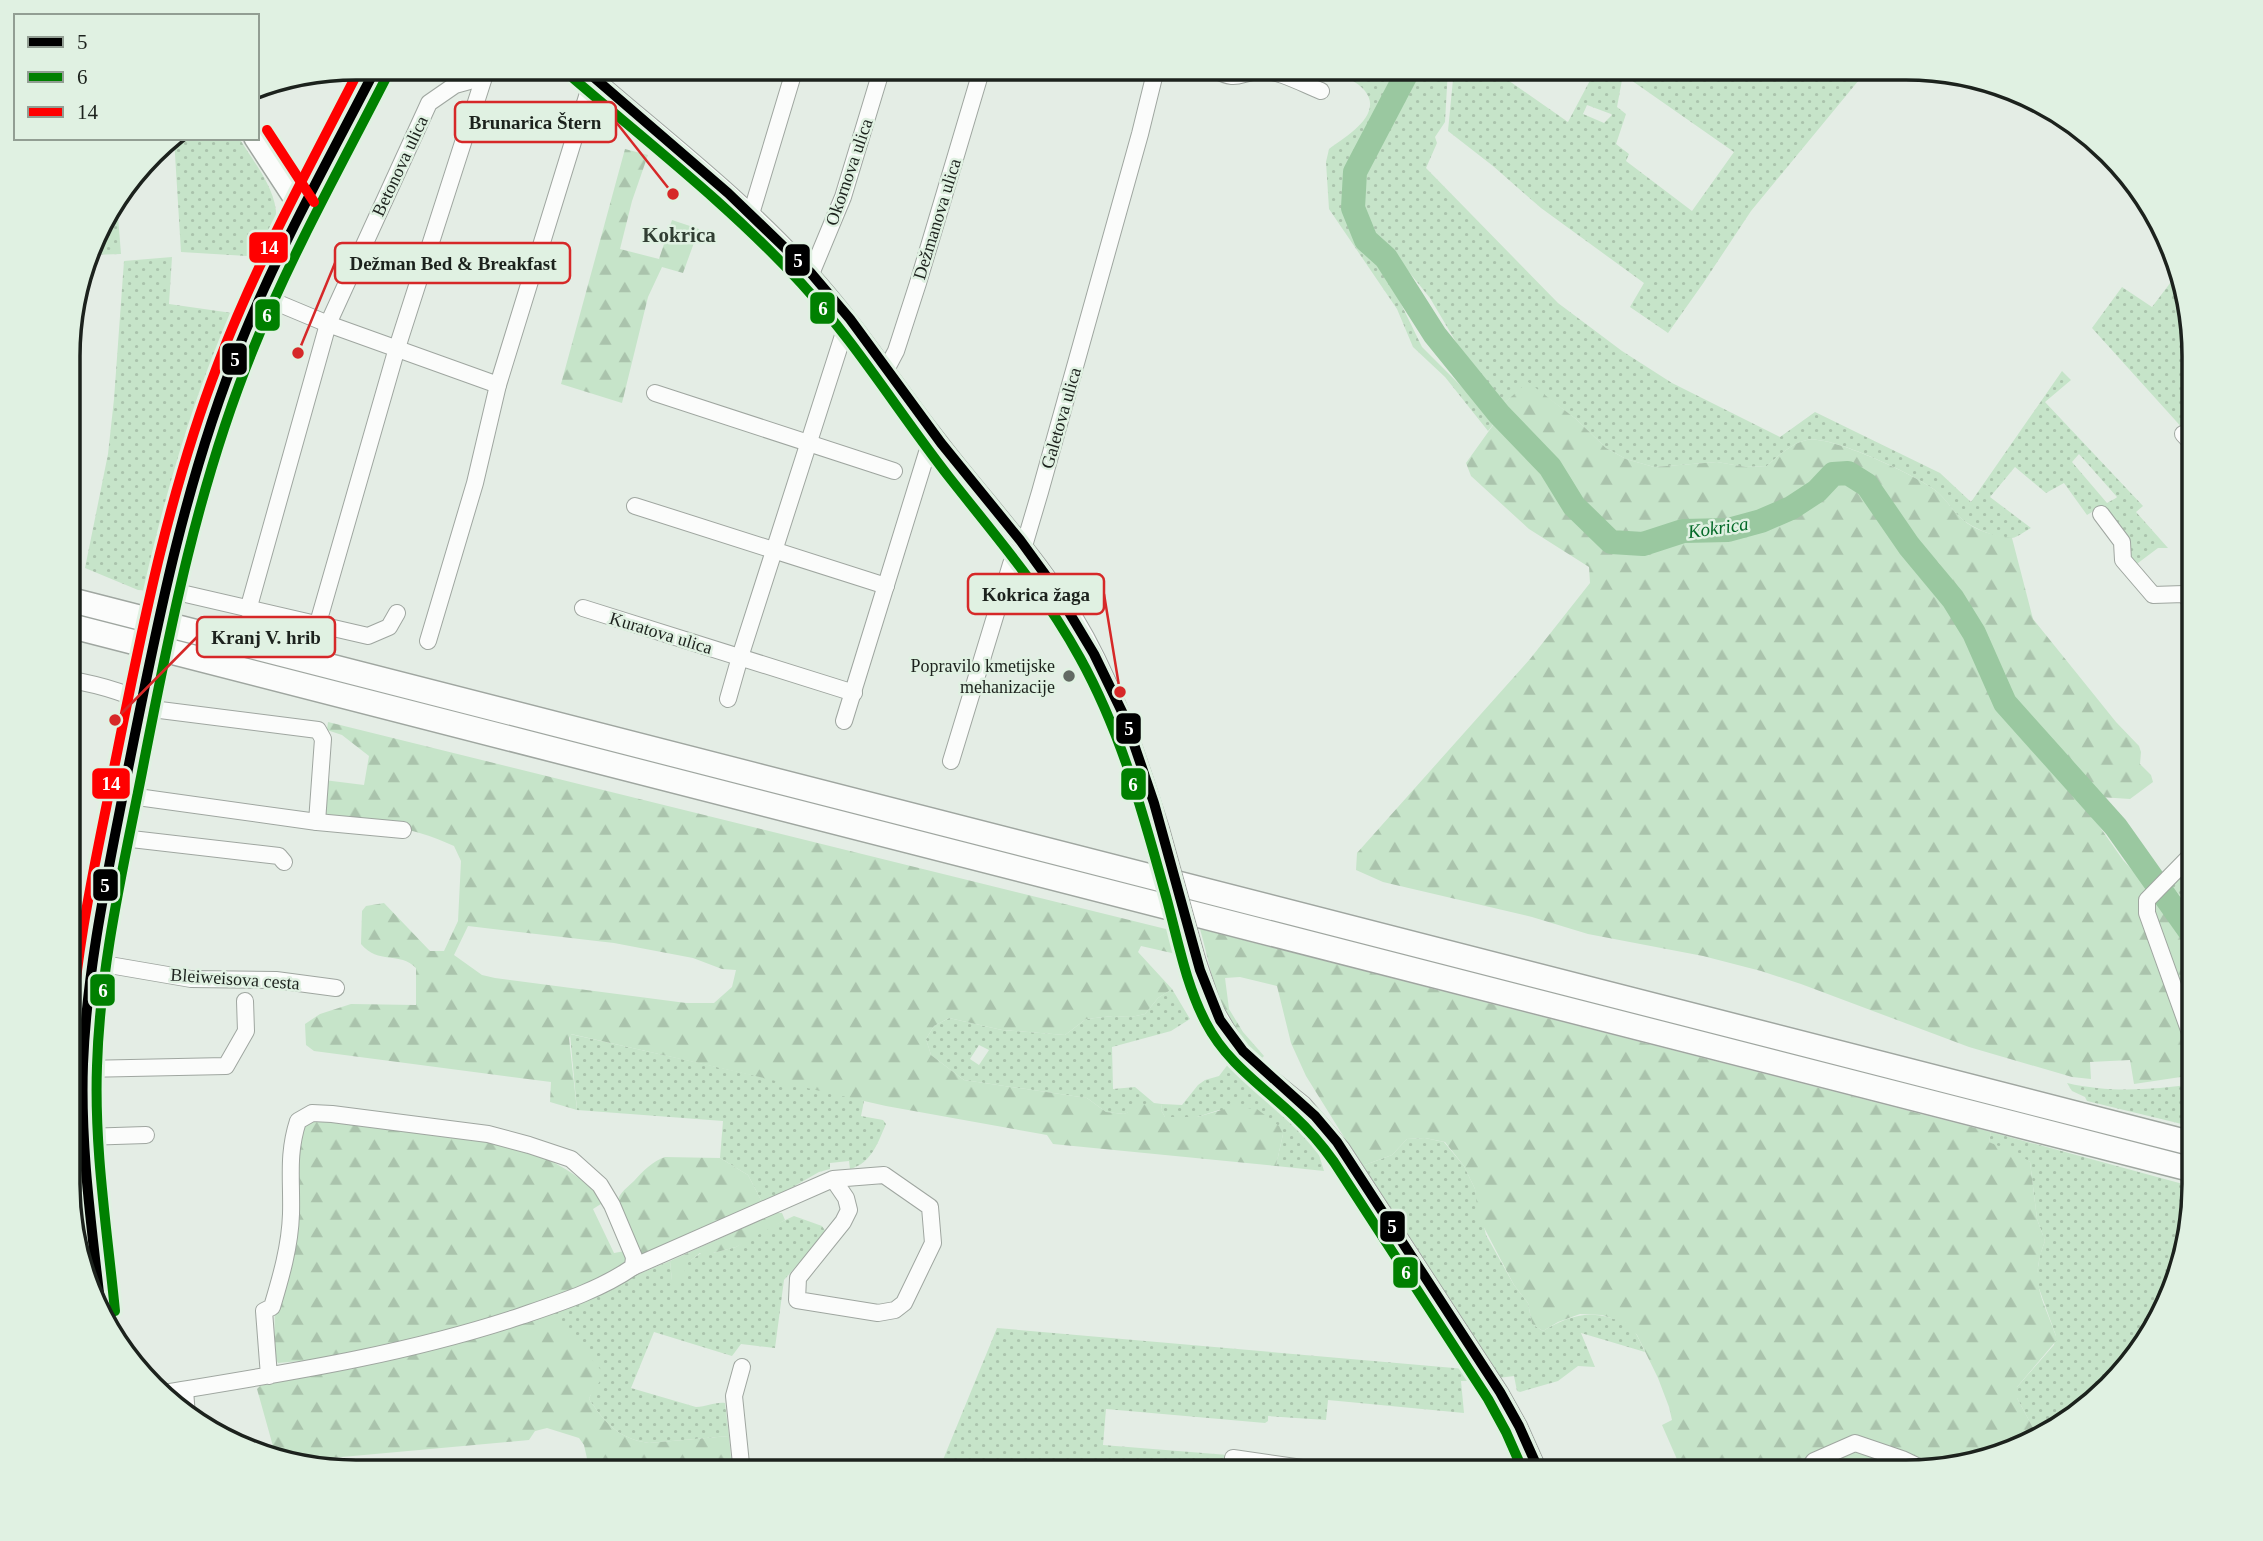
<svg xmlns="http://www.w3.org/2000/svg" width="2263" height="1541" font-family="Georgia,serif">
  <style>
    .grass { fill: url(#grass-dots); fill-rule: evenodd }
    .forest { fill: url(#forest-firs); fill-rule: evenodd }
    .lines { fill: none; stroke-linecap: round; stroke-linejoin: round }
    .river { stroke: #9ac8a0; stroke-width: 24 }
    .minor-casing { stroke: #9fa6a0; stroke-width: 18 }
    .major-casing { stroke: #9fa6a0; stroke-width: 24 }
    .highway-casing { stroke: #9fa6a0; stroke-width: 27 }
    .minor { stroke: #fbfcfb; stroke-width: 16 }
    .major { stroke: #fbfcfb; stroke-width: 21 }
    .highway { stroke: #fbfcfb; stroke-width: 24 }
    .minor-bridge-casing { stroke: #9fa6a0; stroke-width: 18; stroke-linecap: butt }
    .major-bridge-casing { stroke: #9fa6a0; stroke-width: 24; stroke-linecap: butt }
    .minor-bridge { stroke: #fbfcfb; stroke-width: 16 }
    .major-bridge { stroke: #fbfcfb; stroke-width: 21 }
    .bus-1-casing { stroke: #e0f1e2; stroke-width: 16 }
    .bus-2-casing { stroke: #e0f1e2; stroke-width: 16 }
    .bus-3-casing { stroke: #e0f1e2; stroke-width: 16 }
    .bus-1 { stroke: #000; stroke-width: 10 }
    .bus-2 { stroke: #008000; stroke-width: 10 }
    .bus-3 { stroke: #f00; stroke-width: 10 }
    .poi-dot { fill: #626963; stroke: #e0f1e2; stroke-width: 2.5 }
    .labels { text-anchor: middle; stroke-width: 5; stroke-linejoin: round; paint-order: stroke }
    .street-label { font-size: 18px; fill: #1c221d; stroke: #e0f1e2 }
    .poi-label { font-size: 18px; fill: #1c221d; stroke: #e0f1e2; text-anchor: end }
    .water-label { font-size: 19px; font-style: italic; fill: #036927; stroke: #e0f1e2 }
    .quarter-label { font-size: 21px; font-weight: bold; fill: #313e33; stroke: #e0f1e2 }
    .rim { fill: none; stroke: #1c221d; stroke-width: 3.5 }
    .leader { fill: none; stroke: #d62828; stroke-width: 2.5 }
    .callout-dot { fill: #d62828; stroke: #e0f1e2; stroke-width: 2.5 }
    .callout { fill: #e0f1e2; stroke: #d62828; stroke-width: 2.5 }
    .callout-label { font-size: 19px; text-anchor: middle; font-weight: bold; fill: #1c221d }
    .line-badge { stroke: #e0f1e2; stroke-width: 2.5 }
    .badge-label { font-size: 19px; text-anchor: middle; font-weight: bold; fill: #fff }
  </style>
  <defs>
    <pattern id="grass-dots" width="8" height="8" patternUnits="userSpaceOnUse" patternTransform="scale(1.75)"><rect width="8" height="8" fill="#c6e4c9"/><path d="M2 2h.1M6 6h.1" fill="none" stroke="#aac3ac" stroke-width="1.8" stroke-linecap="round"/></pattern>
    <pattern id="forest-firs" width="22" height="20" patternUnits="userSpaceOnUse" patternTransform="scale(1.75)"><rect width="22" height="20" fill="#c6e4c9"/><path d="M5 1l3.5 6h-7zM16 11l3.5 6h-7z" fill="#aac3ac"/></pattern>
  </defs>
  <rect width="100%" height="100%" fill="#e4ede5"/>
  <g class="grass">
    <path d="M 1333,69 L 1403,69 L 1388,93 L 1348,175 L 1344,207 L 1364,250 L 1388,277 L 1422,347 L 1496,421 L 1488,431 L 1445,377 L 1413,347 L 1397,309 L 1329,209 L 1326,162 L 1329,149 C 1345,137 1384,115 1365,91 C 1358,82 1342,75 1333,69 Z"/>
    <path d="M 1417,69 L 1448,69 L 1445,122 L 1435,137 L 1437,143 L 1426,168 L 1558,303 L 1622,351 L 1672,383 L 1780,437 L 1815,412 L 1940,473 L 1971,502 L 2062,371 L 2071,380 L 2045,402 L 2143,506 L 2136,512 L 2168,548 L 2158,548 L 2134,566 L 2128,558 L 2128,544 L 2102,506 L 2087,515 L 2064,483 L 2046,493 L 2015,467 L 1990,497 L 2031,528 C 2025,531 2018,537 2012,538 C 1999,540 1971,527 1962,519 C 1951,510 1945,496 1932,488 C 1912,474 1831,435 1807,440 C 1792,443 1778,456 1767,466 L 1746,467 L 1717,462 L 1654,467 L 1626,459 L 1606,448 L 1576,419 L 1528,383 L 1503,404 L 1472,369 L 1430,298 L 1388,246 L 1372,233 L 1366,222 L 1360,195 L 1363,168 L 1390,111 L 1407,89 ZM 2079,454 L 2117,497 L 2116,498 L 2107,503 L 2072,462 Z"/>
    <path d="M 1454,69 L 1492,69 L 1568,122 L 1596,69 L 1868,69 L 1751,211 L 1704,282 L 1668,333 L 1630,307 L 1644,283 L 1541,208 L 1493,166 L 1448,131 ZM 1628,78 L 1734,152 L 1692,211 L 1626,161 L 1629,154 L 1616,144 L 1626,114 L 1617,107 L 1622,80 ZM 1587,105 L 1611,114 L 1612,115 L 1604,123 L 1583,114 Z"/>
    <path d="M 174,138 L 239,138 C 264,178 292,207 266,254 L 247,256 L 181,252 Z"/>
    <polygon points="117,204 121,254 90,255 98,229"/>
    <polygon points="172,257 169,304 239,314 217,375 154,591 138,590 85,568 108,454 114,399 124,261"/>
    <polygon points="2177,274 2194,338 2194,441 2092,328 2122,287 2152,307"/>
    <polygon points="2185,869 2194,882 2194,914 2170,883"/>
    <path d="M 1172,989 L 1190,1019 L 1171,1031 L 1112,1047 L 1113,1089 L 1135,1087 L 1154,1103 L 1124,1114 L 1106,1112 L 1087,1098 L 964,1080 L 931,1055 L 926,1039 L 934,1026 L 949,1018 L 1002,1030 L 1065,1035 L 1086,1019 L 1113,1016 L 1131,1017 L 1145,1014 L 1158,998 ZM 979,1045 L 989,1050 L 979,1065 L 970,1059 Z"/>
    <path d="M 570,1034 L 856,1098 L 864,1101 L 861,1116 L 883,1120 L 886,1124 C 878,1142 872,1163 850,1169 L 849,1161 L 830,1163 L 830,1169 L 819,1172 L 763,1204 L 748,1175 L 720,1158 L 723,1121 L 577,1110 Z"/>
    <polygon points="1235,1062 1313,1135 1324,1171 1276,1166 1283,1134 1219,1110 1197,1117 1165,1117 1161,1110 1162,1104 1182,1105 1198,1085 1205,1080 1219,1076 1229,1063"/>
    <path d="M 2067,1083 C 2110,1093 2150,1090 2194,1084 L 2194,1127 L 2087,1101 L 2085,1097 L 2072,1091 Z"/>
    <polygon points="1991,1132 2194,1187 2194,1203 2179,1278 2135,1360 2035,1442 2032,1426 2017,1398 2017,1387 2054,1345 2056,1336 2036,1280 2040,1255 2045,1241 2037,1219 2030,1162 1989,1142"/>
    <path d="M 1425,1138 L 1444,1142 L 1464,1166 L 1475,1189 L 1486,1235 L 1514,1285 L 1528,1303 L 1532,1324 L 1543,1331 C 1565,1318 1585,1310 1611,1318 C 1616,1319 1623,1321 1627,1323 C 1636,1330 1640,1342 1645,1352 L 1581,1333 L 1595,1367 L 1578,1366 L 1558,1381 L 1520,1392 L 1517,1391 L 1514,1376 L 1498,1378 L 1362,1166 L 1392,1155 L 1407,1139 Z"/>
    <path d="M 794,1216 L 822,1226 L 826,1232 L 784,1280 L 775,1348 L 741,1344 L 732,1356 L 654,1332 L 631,1388 L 696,1407 C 707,1407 714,1402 725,1403 L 729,1436 L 649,1443 C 619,1439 605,1423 589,1399 L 592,1391 L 548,1312 L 670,1261 L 672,1280 L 685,1264 L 701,1253 L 713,1253 L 736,1247 L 757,1233 Z"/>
    <polygon points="997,1328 1477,1370 1483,1381 1461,1381 1464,1413 1328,1400 1326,1420 1268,1416 1268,1421 1265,1423 1106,1409 1103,1445 1228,1455 1228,1464 1257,1468 1257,1472 938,1472"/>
  </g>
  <g class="forest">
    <polygon points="625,149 648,155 632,201 620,249 659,259 672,220 699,229 683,273 662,267 648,297 622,403 561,384"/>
    <path d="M 1528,382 L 1576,419 L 1606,448 L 1626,459 L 1654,467 L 1717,462 L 1746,467 L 1767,466 C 1778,456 1792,443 1807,440 C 1830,435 1912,474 1932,488 C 1945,496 1951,510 1962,519 C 1975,531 1995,536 2012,538 L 2033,619 L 2116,722 L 2139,746 L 2141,752 L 2140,764 L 2151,775 L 2153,782 L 2130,799 L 2100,797 L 2010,698 L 1995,666 L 1983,631 L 1969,613 L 1939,563 L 1911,539 L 1898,513 L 1881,489 L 1862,475 L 1846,467 L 1833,468 L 1818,477 L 1809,490 L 1780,509 L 1759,517 L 1729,522 L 1662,528 L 1642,537 L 1613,537 L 1576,503 L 1549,453 L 1503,404 Z"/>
    <polygon points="1496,421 1515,434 1546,470 1570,509 1604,543 1620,551 1646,549 1692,537 1727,537 1761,528 1794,512 1833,480 1842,480 1862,488 1914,562 1926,585 1945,603 1961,623 2002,713 2085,806 2123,860 2163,905 2194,950 2194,1075 2134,1084 2130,1060 2090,1062 2091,1079 2072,1077 1969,1047 1801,984 1761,971 1703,956 1588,934 1532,917 1383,882 1356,870 1357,853 1530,659 1590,583 1589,567 1529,529 1471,476 1466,463"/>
    <path d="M 328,722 L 1178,932 L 1185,956 L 1141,946 L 1138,952 L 1172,989 L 1158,998 L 1145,1014 L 1131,1017 L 1113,1016 L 1086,1019 L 1065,1035 L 1002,1030 L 949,1018 L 934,1026 L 926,1039 L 931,1055 L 964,1080 L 1087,1098 L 1106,1112 L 1124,1114 L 1145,1104 L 1154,1103 L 1162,1104 L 1161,1110 L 1165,1117 L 1197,1117 L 1232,1107 L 1257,1109 L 1279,1126 L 1283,1134 L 1276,1166 L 1053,1144 L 1047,1135 L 886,1106 L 571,1034 L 569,1038 L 577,1110 L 550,1102 L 551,1082 L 314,1051 L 306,1045 L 305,1024 L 320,1014 L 351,1004 L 416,1005 L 416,968 C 400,951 378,965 361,944 L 362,911 L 366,906 L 384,903 L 430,951 L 444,951 L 458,921 L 461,861 L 454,846 C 407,824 372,824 321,819 L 324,780 L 364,785 L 369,756 L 342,735 L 327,730 ZM 468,926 L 614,943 L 693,958 L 722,969 L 736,970 L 732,987 L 714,1003 L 686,1003 L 495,978 L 482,975 L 454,955 Z"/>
    <path d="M 1200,929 L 1991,1132 L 1989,1142 L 2020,1155 L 2030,1162 L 2037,1219 L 2045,1241 C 2029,1283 2042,1296 2056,1336 L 2056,1341 L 2017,1387 L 2017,1398 L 2032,1426 L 2035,1442 L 1907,1473 L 1683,1473 L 1662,1425 L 1672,1420 L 1669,1407 L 1658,1378 L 1637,1335 L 1626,1323 L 1602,1315 L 1580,1314 L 1558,1322 L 1543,1331 L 1532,1324 L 1528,1303 L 1514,1285 L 1478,1216 L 1475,1189 L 1464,1166 L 1445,1142 L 1425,1138 L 1407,1139 L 1392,1155 L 1362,1166 L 1306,1076 L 1291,1043 L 1277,986 L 1240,977 L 1225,978 L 1229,1009 L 1243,1032 L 1264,1056 L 1260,1060 C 1254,1054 1246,1048 1240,1041 C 1216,1009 1211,967 1200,929 Z"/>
    <path d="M 312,1118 C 347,1122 383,1127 418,1131 C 485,1140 558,1146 604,1202 L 593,1209 L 614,1253 L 625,1251 L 627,1263 L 620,1270 L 574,1291 L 451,1334 L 323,1359 L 278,1363 L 274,1356 L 275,1303 L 302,1122 Z"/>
    <path d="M 665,1157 L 720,1158 L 748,1175 L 763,1204 L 650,1255 L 641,1253 C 634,1242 613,1211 619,1197 C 622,1191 630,1185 634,1181 C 643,1171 653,1161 665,1157 Z"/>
    <polygon points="776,1213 782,1213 785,1220 736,1247 713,1253 700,1253 686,1264 683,1278 672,1281 670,1261"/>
    <path d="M 548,1312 L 598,1366 L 603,1374 C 600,1385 593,1388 589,1399 C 605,1423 619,1439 649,1443 L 729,1436 L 732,1468 L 728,1472 L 590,1472 L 584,1445 L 579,1438 L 547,1428 L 535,1431 L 529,1440 L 287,1462 L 276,1457 L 257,1389 L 260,1386 Z"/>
  </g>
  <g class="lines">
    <polyline class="river" points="1409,69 1355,172 1353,208 1366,240 1386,258 1435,335 1499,414 1550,467 1574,506 1611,542 1643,544 1683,531 1728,530 1761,521 1791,508 1817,491 1833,474 1848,473 1867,485 1909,546 1953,599 1974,633 2005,703 2116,827 2194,937"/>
    <defs>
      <g id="minor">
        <path d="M 583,68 C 660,135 743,198 811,274 C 859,327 896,387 940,442 C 989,506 1047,566 1086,637 C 1119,698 1140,763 1161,829"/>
        <path d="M 1213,69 C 1239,83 1238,72 1262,71 C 1281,71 1303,84 1321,91"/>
        <polyline points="302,210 376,68"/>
        <polyline points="751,214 795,68"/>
        <polyline points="811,274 843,197 882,68"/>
        <polyline points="261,296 328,324 498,385"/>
        <polyline points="887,368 896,351 918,283 982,68"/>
        <polyline points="655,393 894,471"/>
        <polyline points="2183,434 2194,446"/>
        <polyline points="635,506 886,586"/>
        <polyline points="2101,514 2122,542 2123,560 2153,595 2184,594 2194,606"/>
        <polyline points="164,589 368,636 389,627 397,613"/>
        <polyline points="583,608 854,693"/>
        <polyline points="248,610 328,324 429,103 455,85 484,77"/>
        <polyline points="318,623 397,348 486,71"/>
        <polyline points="428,641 475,483 498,385 593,77"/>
        <path d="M 71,680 C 101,685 133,695 160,710 L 318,730 L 323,739 L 317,822"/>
        <polyline points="728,699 740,657 848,320"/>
        <polyline points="844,721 933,433"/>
        <polyline points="951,761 1011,564 1024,546 1040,492 1140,134 1156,69"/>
        <polyline points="123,795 317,822 403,830"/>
        <polyline points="114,837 279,856 284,862"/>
        <polyline points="2194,852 2147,900 2147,913 2194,1044"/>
        <polyline points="1197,959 1213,1006 1236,1045 1251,1062 1303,1104 1342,1149 1500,1392 1519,1426 1540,1473"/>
        <polyline points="92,962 191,979 276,980 336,988"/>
        <polyline points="83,1069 226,1066 246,1031 245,1001"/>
        <polyline points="84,1137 146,1135"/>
        <polyline points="633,1267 833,1179 846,1198 849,1210 843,1222 798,1278 797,1300 878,1313 895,1310 904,1303 933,1243 930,1207 884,1175 833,1179"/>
        <polyline points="185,1390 187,1416"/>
        <path d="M 164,1393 C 285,1373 404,1355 521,1316 C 559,1303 600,1290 633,1267 L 634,1257 L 612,1205 L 600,1185 L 571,1159 L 529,1145 L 488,1134 L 332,1114 L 312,1113 L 298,1121 C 287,1155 292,1180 291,1214 C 290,1246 281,1277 272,1307 L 264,1311 L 269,1376"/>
        <polyline points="1233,1458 1337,1473"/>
        <polyline points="737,1472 741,1464 734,1396 742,1367"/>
        <polyline points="1805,1473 1814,1461 1855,1443 1902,1459 1923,1469"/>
      </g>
      <g id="major">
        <polyline points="163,594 187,501 219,397 242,339 302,210 255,138"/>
        <polyline points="101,1312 84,1137 84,1039 92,962 145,681"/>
      </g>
      <g id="highway">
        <polyline points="71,600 2194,1144"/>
        <polyline points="71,626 2194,1170"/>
      </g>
    </defs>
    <use href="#minor" class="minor-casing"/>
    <use href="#major" class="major-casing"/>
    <use href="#highway" class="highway-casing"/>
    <use href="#minor" class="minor"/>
    <use href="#major" class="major"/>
    <use href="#highway" class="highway"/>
    <defs>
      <polyline id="minor-bridge" points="1161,829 1197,959"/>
      <polyline id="major-bridge" points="145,681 163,594"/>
    </defs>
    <use href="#minor-bridge" class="minor-bridge-casing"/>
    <use href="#major-bridge" class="major-bridge-casing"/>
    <use href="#minor-bridge" class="minor-bridge"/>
    <use href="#major-bridge" class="major-bridge"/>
    <defs>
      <g id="bus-1">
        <polyline points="583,68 728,193 810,272 850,319 941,443 1020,540 1052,584 1094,654 1125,718 1154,803 1200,970 1220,1020 1243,1051 1315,1116 1337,1142 1500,1392 1519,1426 1540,1473"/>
        <path d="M 101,1311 C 92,1229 80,1147 83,1064 C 87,965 109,867 128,769 C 157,624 185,480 241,342 C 279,248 329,159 376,68"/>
      </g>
      <g id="bus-2">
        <path d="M 574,79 C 651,145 732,208 801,283 C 856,343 899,413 949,477 C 997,538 1042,589 1080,658 C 1122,734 1144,817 1167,900 C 1178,941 1186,985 1206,1023 C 1226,1062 1262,1086 1294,1116 C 1309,1130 1322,1145 1334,1162 L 1488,1399 L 1506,1432 L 1524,1473"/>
        <path d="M 115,1311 C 107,1229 94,1147 97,1066 C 100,966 123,869 142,772 C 170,627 198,484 254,347 C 292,253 342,164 388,74"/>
      </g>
      <g id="bus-3">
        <polyline points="267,130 314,202"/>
        <path d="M 71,1034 C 76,946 96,860 113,773 C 141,634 167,497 218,364 C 257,261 310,166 360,68"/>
        <polyline points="71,1142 80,1250"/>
      </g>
    </defs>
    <use href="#bus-1" class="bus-1-casing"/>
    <use href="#bus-2" class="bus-2-casing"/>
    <use href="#bus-3" class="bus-3-casing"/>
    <use href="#bus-1" class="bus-1"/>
    <use href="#bus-2" class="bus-2"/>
    <use href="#bus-3" class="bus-3"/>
  </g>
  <circle class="poi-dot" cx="1069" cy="676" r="7"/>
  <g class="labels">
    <g class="street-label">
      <text transform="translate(400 166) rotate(-65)" y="6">Betonova ulica</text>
      <text transform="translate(849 172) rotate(-71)" y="6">Okornova ulica</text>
      <text transform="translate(937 219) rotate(-73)" y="6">Dežmanova ulica</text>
      <text transform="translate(1061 418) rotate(-74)" y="6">Galetova ulica</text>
      <text transform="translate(661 633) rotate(17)" y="6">Kuratova ulica</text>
      <text transform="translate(235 979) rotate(4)" y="6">Bleiweisova cesta</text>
    </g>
    <g class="poi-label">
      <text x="1055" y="672">Popravilo kmetijske<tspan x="1055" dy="21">mehanizacije</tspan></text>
    </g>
    <g class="water-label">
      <text transform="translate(1718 527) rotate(-8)" y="7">Kokrica</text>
    </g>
    <g class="quarter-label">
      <text x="679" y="242">Kokrica</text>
    </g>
  </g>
  <path d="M0 0H2263V1541H0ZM356 80H1906A276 276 0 0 1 2182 356V1184A276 276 0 0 1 1906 1460H356A276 276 0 0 1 80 1184V356A276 276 0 0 1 356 80Z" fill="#e0f1e2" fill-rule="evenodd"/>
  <path class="rim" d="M356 80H1906A276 276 0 0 1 2182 356V1184A276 276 0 0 1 1906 1460H356A276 276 0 0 1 80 1184V356A276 276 0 0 1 356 80Z"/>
  <path class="leader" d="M673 194L616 122M298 353L335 263M1120 692L1104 594M115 720L197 637"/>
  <g class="callout-dot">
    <circle cx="673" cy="194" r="7"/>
    <circle cx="298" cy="353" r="7"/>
    <circle cx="1120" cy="692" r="7"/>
    <circle cx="115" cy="720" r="7"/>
  </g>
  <g class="callout">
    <rect x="455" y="102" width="161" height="40" rx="7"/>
    <rect x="335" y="243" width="235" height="40" rx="7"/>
    <rect x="968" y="574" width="136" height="40" rx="7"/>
    <rect x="197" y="617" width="138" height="40" rx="7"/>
  </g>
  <g class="callout-label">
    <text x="535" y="129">Brunarica Štern</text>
    <text x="453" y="270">Dežman Bed &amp; Breakfast</text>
    <text x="1036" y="601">Kokrica žaga</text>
    <text x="266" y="644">Kranj V. hrib</text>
  </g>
  <g class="line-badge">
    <rect x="248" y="231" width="41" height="33" rx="7" fill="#f00"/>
    <rect x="784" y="243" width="27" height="34" rx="7" fill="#000"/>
    <rect x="809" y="291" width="27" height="34" rx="7" fill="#008000"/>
    <rect x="254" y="298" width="27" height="34" rx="7" fill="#008000"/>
    <rect x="221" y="342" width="27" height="34" rx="7" fill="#000"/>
    <rect x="1115" y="712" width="27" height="33" rx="7" fill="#000"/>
    <rect x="91" y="767" width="40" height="33" rx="7" fill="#f00"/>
    <rect x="1120" y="767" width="27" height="34" rx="7" fill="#008000"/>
    <rect x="92" y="868" width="27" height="34" rx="7" fill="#000"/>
    <rect x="89" y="973" width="27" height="34" rx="7" fill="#008000"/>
    <rect x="1379" y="1210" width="27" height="33" rx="7" fill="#000"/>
    <rect x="1392" y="1256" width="27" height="33" rx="7" fill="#008000"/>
  </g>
  <g class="badge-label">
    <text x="269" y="254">14</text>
    <text x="798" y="267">5</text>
    <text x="823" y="315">6</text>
    <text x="267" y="322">6</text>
    <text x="235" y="366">5</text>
    <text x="1129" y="735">5</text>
    <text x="111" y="790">14</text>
    <text x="1133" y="791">6</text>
    <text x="105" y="892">5</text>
    <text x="103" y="997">6</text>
    <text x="1392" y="1233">5</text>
    <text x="1406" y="1279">6</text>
  </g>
  <rect x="14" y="14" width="245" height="126" fill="#e0f1e2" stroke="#929e93" stroke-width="2"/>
  <rect x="28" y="37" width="35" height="10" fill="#000000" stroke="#929e93" stroke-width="2"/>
  <text x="77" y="49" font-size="21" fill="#1c221d">5</text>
  <rect x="28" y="72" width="35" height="10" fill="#008000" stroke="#929e93" stroke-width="2"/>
  <text x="77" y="84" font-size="21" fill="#1c221d">6</text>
  <rect x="28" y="107" width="35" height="10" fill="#ff0000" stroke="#929e93" stroke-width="2"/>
  <text x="77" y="119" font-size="21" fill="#1c221d">14</text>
</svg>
